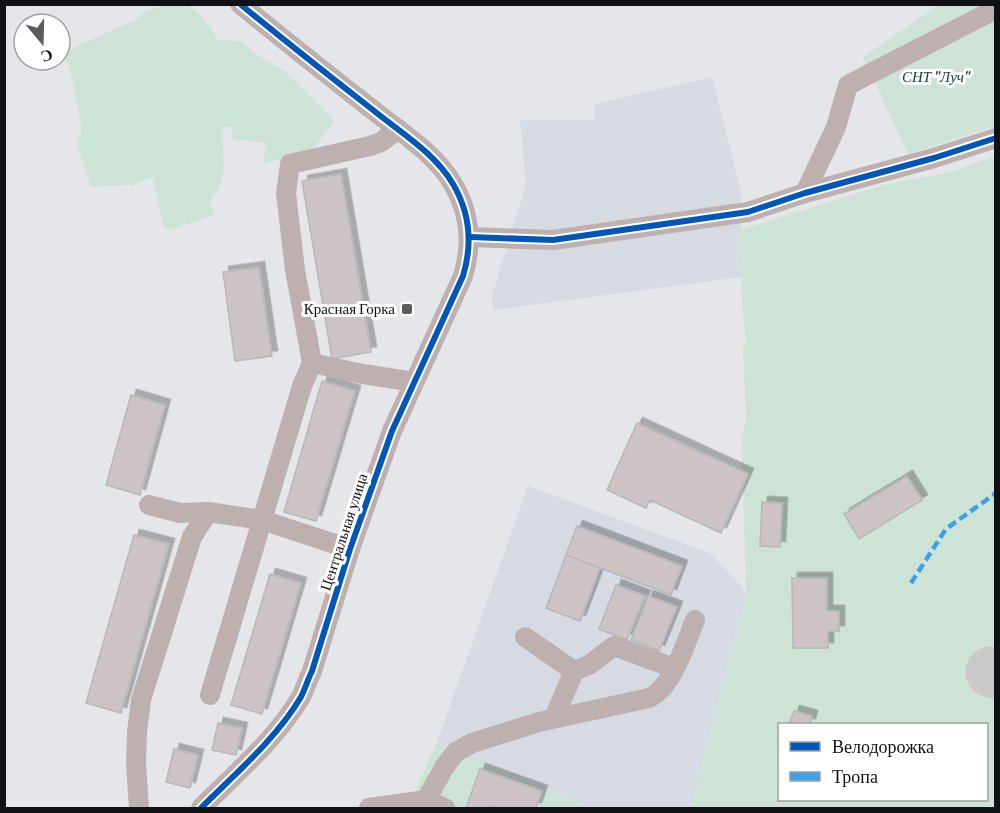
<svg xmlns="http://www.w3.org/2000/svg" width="1000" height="813" font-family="'Crimson Pro',serif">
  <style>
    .built { fill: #d5dae3 }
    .green { fill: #cce3d5; fill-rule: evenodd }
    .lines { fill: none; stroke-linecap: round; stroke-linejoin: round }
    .taxiway { stroke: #cbc8cb; stroke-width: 51 }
    .building { fill: #cdc3c4; stroke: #b7b7b8; stroke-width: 1.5; filter: url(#shadow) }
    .minor { stroke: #bfb0b0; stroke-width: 20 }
    .quiet { stroke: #3da1ea; stroke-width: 4.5; stroke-dasharray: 9 4.5; stroke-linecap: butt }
    .cycleway-casing { stroke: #fff; stroke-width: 10 }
    .cycleway { stroke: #0057b8; stroke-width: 6 }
    .poi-dot { fill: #5a5c5f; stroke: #fff; stroke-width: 2 }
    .labels { text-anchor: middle; stroke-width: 6; stroke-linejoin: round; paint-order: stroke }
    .park-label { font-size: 15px; font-style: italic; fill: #0d4525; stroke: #fff }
    .poi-label { font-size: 15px; fill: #101114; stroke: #fff; text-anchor: end }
    .street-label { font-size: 15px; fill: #101114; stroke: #fff }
  </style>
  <defs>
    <filter id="shadow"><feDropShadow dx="5.5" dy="-5.5" stdDeviation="0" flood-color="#0004"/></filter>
  </defs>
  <rect width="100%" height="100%" fill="#e4e6ea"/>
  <g class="built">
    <polygon points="712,77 741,192 741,277 493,310 492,296 526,184 520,120 594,120 595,104"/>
    <polygon points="528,486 710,553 741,586 746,596 691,808 590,808 436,745"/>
  </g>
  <g class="green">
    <path d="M 164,5 C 170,5 178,3 184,5 C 196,7 213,27 216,39 L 241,42 L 259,56 L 288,73 L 288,76 L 296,82 L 334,121 L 314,148 L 263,164 L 266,143 L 233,139 L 232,127 L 223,127 C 221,146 228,172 218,190 C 216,193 212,197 209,201 L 214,215 L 189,224 L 185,223 L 178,228 L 164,229 L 153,177 L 133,185 L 91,187 L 77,143 L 82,130 L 74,86 L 66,56 L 68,51 L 77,46 L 136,20 L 144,12 Z"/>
    <polygon points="939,5 995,5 995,126 908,154 863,57"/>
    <path d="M 995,156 L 995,808 L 691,808 L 746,596 L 742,440 L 746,417 L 743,347 L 746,341 L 742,301 L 740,230 L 887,184 L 948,173 ZM 780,724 L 986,724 L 986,800 L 780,800 Z"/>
    <polygon points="436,744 456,752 590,808 408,808"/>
  </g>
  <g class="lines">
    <polyline class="taxiway" points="991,672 996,673"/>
  </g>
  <g class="building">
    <polygon points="341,174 371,352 332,359 302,181"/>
    <polygon points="259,267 272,356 235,361 223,272"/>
    <polygon points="322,381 355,391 316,521 284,512"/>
    <polygon points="131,395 165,405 140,495 106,485"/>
    <polygon points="637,423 748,474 721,533 650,500 646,508 607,490"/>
    <polygon points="907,476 922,500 859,539 844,514"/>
    <polygon points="762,502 782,503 780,547 760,546"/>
    <polygon points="577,526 682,566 671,595 566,555"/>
    <polygon points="134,535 169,544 121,713 86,703"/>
    <polygon points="566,555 600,568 580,621 546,608"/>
    <polygon points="270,574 301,583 262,714 231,705"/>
    <polygon points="792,578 827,578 827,611 839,611 839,631 828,631 828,648 793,648"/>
    <polygon points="616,585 645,596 627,640 599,629"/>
    <polygon points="648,596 677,607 659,651 631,640"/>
    <polygon points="794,711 812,716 810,724 789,724"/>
    <polygon points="218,723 242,728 236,755 212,750"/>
    <polygon points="174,749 198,755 190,788 166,782"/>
    <polygon points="480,769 542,791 536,808 499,808 492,806 491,808 466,808"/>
  </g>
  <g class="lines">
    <g class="minor">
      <polyline points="805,193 836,127 848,85 996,9"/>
      <polyline points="470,237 553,240 748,212 805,193 934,158 996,138"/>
      <polyline points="312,363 363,374 414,382"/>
      <polyline points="149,505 180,513 208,512 262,520 350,549"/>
      <polyline points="525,637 574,671"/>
      <polyline points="210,695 302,386 312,363 295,270 286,193 290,164 370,146 381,142 398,129"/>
      <polyline points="554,718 574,671 589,665 614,646 674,668"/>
      <path d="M 426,800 L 445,766 L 456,752 L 472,743 L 539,722 L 649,698 C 673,687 685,644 695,620"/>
      <polyline points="139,808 136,764 137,732 141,700 192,537 208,512"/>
      <path d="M 201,808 C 235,774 276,739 301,697 C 305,689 308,679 312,671 L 350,549 L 392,431 L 463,276 C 473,243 470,213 453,184 C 435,153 400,132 373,110 C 328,75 284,40 240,4"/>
      <polyline points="369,808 426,800 445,808"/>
    </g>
    <polyline class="quiet" points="911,583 946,529 996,493"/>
    <defs>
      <g id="cycleway">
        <polyline points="470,237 553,240 748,212 805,193 934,158 996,138"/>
        <path d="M 201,808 C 235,774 276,739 301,697 C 305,689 308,679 312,671 L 350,549 L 392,431 L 463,276 C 473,243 470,213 453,184 C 435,153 400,132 373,110 C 328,75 284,40 240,4"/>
      </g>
    </defs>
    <use href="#cycleway" class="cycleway-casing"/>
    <use href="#cycleway" class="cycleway"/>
  </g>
  <rect class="poi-dot" x="401" y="303" width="12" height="12" rx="3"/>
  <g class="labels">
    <g class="park-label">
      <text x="936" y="82">СНТ "Луч"</text>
    </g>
    <g class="poi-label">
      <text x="395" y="314">Красная Горка</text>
    </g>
    <g class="street-label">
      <text transform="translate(344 532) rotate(-72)" y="5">Центральная улица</text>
    </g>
  </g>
  <rect width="1000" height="813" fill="none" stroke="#101114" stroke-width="12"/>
  <rect x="778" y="723" width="210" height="78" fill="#ffffff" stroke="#9fa0a1" stroke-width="1.5"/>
  <rect x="790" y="742" width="30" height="9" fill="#0057b8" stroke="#9fa0a1" stroke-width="1.5"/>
  <text x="832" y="753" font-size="18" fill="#101114">Велодорожка</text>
  <rect x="790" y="772" width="30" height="9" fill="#3da1ea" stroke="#9fa0a1" stroke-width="1.5"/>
  <text x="832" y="783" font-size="18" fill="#101114">Тропа</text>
  <g transform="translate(42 42) rotate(161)"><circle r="28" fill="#ffffff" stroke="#9fa0a1" stroke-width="1.5"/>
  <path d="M0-4.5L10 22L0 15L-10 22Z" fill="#5a5c5f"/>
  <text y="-9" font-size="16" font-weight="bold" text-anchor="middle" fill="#101114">С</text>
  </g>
</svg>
